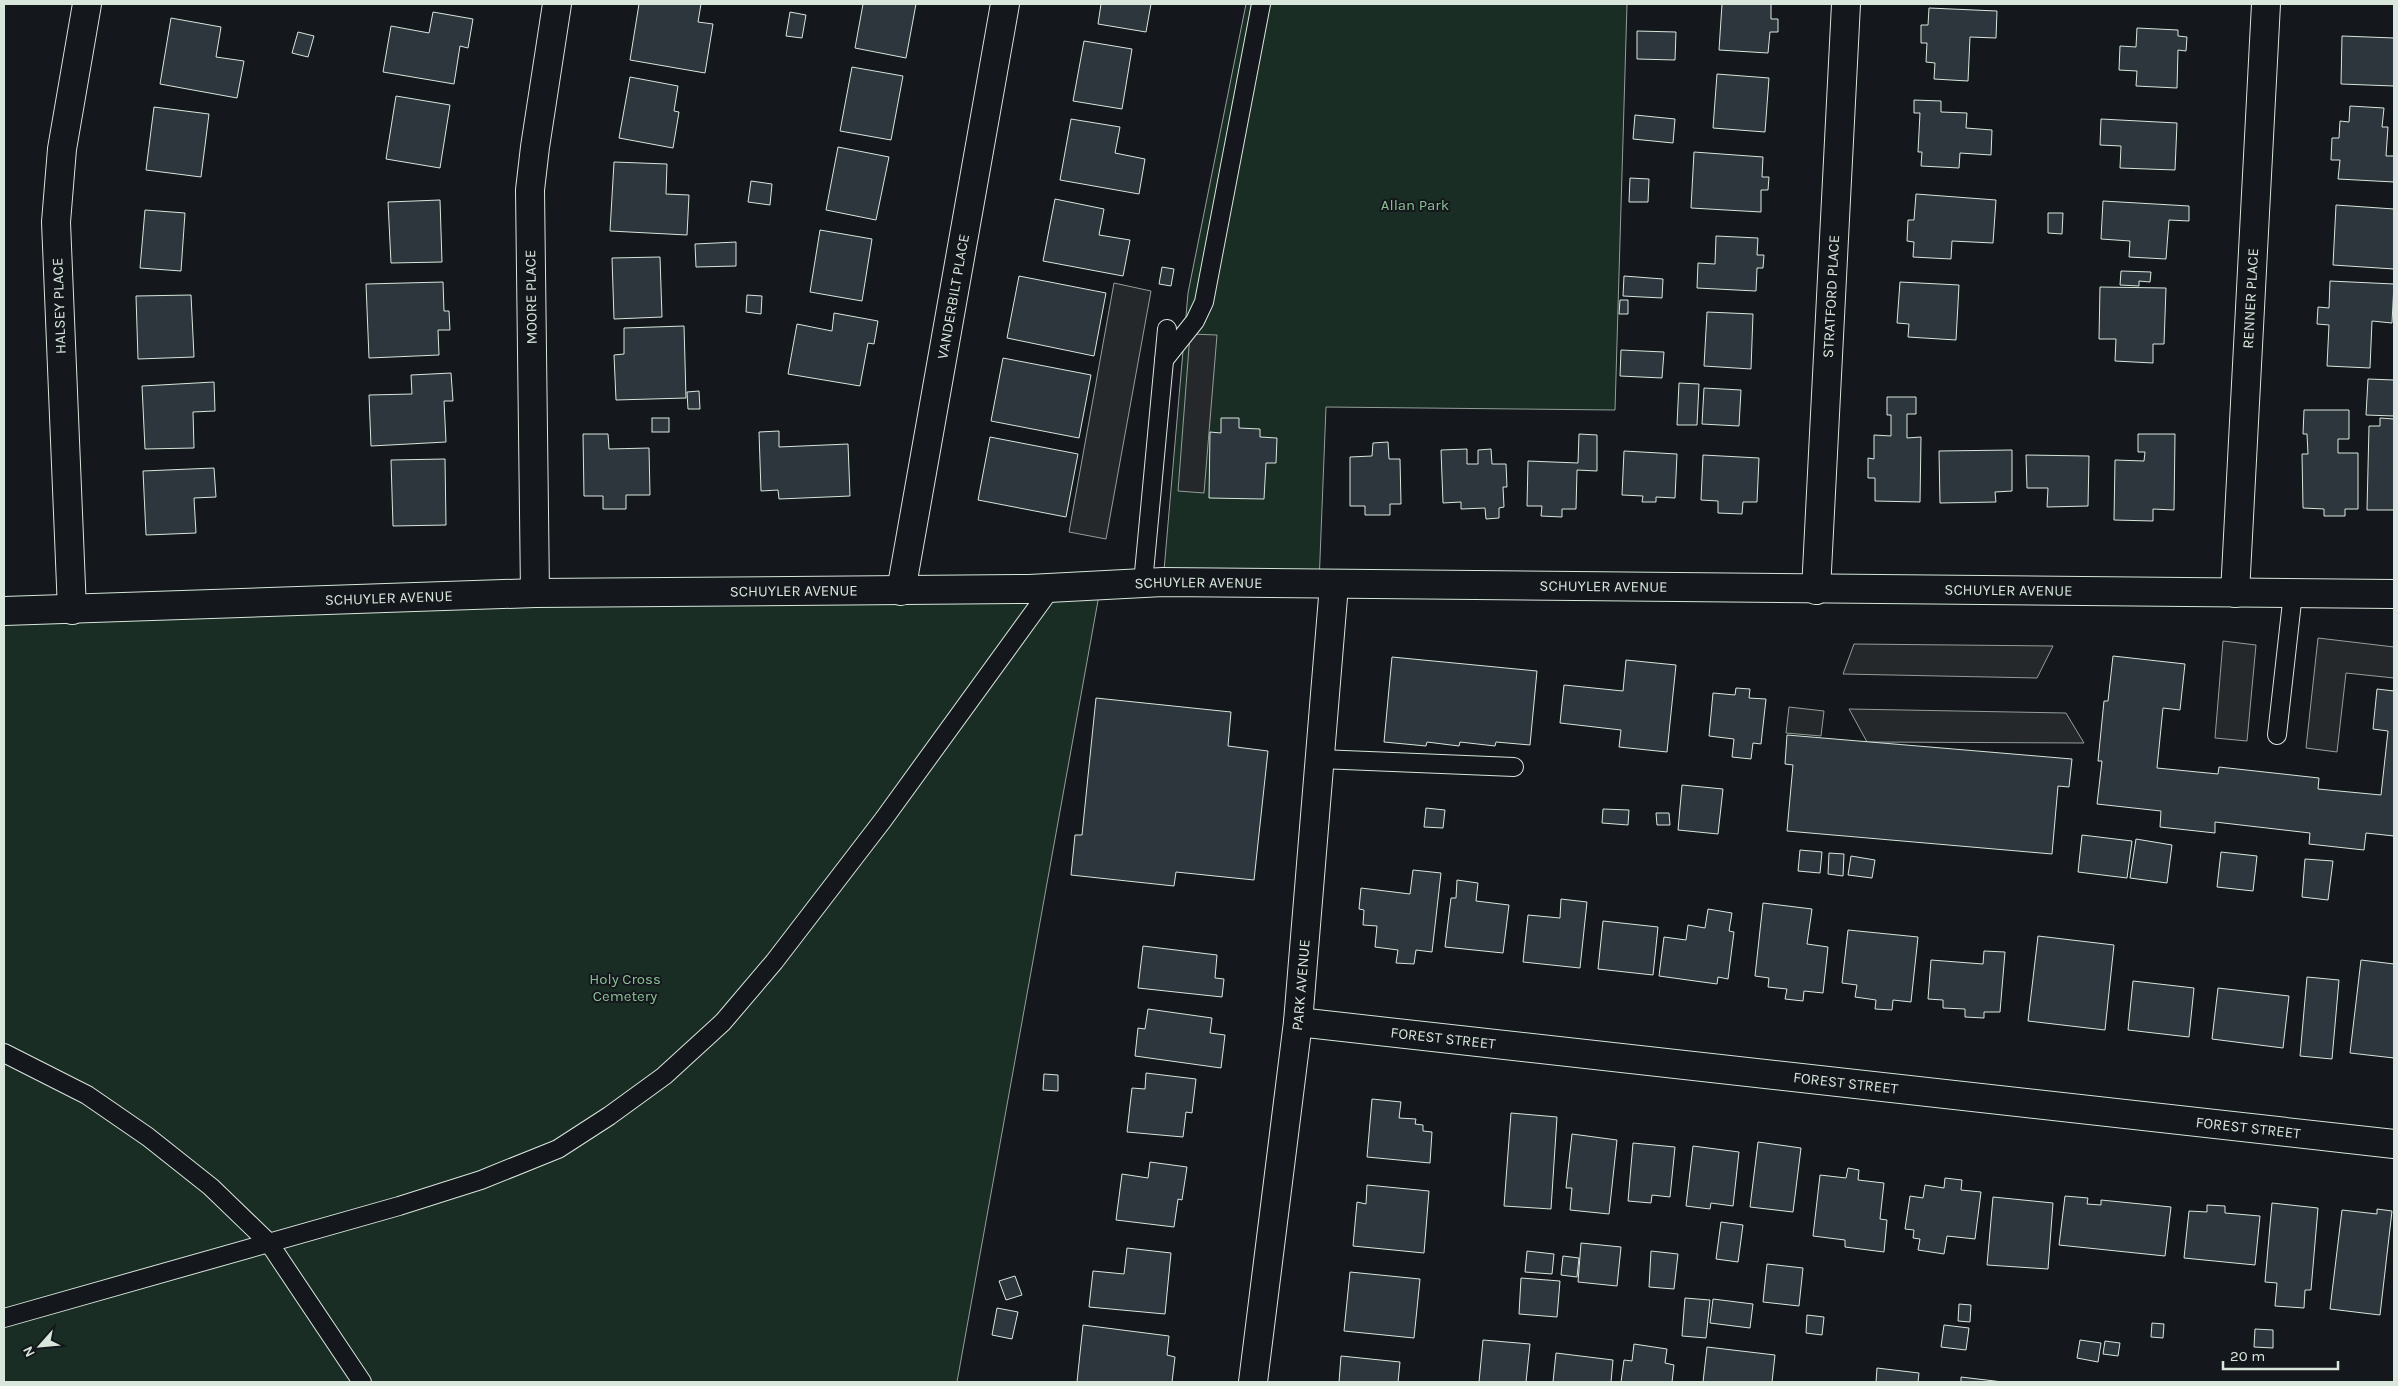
<svg xmlns="http://www.w3.org/2000/svg" width="2398" height="1386" font-family="Karla,sans-serif">
  <style>
    .green { fill: #1a2d24; stroke: #939e99 }
    .parking { fill: #24282b; stroke: #939e99 }
    .building { fill: #2c363c; stroke: #d8e6dc }
    .lines { fill: none; stroke-linecap: round; stroke-linejoin: round }
    .lane-casing { stroke: #d8e6dc; stroke-width: 20 }
    .street-casing { stroke: #d8e6dc; stroke-width: 30 }
    .secondary-casing { stroke: #d8e6dc; stroke-width: 30 }
    .lane { stroke: #14181c; stroke-width: 18 }
    .street { stroke: #14181c; stroke-width: 28 }
    .secondary { stroke: #14181c; stroke-width: 28 }
    .labels { text-anchor: middle; stroke-width: 4; stroke-linejoin: round; paint-order: stroke }
    .park-label { font-size: 15px; fill: #8ac095; stroke: #14181c }
    .street-label { font-size: 15px; fill: #d8e6dc; stroke: #14181c }
  </style>
  <rect width="100%" height="100%" fill="#14181c"/>
  <g class="green">
    <polygon points="1246,4 1627,4 1615,410 1326,407 1319,584 1163,582 1188,293"/>
    <polygon points="1101,584 957,1382 4,1382 4,611"/>
  </g>
  <g class="parking">
    <polygon points="1114,283 1151,291 1106,539 1069,532"/>
    <polygon points="1190,334 1217,335 1204,493 1178,491"/>
    <polygon points="2318,638 2394,647 2394,678 2346,673 2337,752 2306,748"/>
    <polygon points="2223,641 2256,645 2247,741 2215,738"/>
    <polygon points="1854,644 2053,646 2037,678 1843,674"/>
    <polygon points="1789,707 1824,711 1821,736 1786,733"/>
    <polygon points="1849,709 2066,713 2084,743 1867,742"/>
  </g>
  <g class="building">
    <polygon points="639,4 701,4 698,22 713,24 705,73 630,60"/>
    <polygon points="863,4 916,4 906,58 855,48"/>
    <polygon points="1101,4 1151,4 1146,32 1098,24"/>
    <polygon points="1722,4 1771,4 1771,19 1778,19 1778,32 1770,32 1768,53 1719,50"/>
    <polygon points="1929,8 1997,11 1996,38 1970,37 1968,81 1934,79 1935,63 1926,62 1927,43 1921,43 1921,25 1928,25"/>
    <polygon points="433,12 473,19 468,48 460,46 454,84 383,72 391,26 429,33"/>
    <polygon points="790,12 806,15 802,38 786,36"/>
    <polygon points="171,18 221,27 216,57 244,61 237,98 160,84"/>
    <polygon points="2137,28 2178,30 2178,36 2187,37 2186,51 2178,50 2177,88 2136,86 2137,71 2119,70 2120,46 2136,47"/>
    <polygon points="1637,31 1676,32 1675,60 1637,59"/>
    <polygon points="298,32 314,36 308,57 292,53"/>
    <polygon points="2342,36 2394,38 2394,86 2341,84"/>
    <polygon points="1084,41 1132,49 1122,109 1073,101"/>
    <polygon points="852,67 903,76 891,140 840,131"/>
    <polygon points="1717,74 1769,78 1765,132 1713,128"/>
    <polygon points="630,77 678,86 674,111 679,112 673,148 619,138"/>
    <polygon points="396,96 450,105 440,168 386,159"/>
    <polygon points="1914,100 1941,101 1941,112 1967,113 1966,128 1992,130 1991,155 1960,153 1959,168 1921,166 1922,152 1918,152 1920,113 1914,113"/>
    <polygon points="2350,106 2384,108 2382,127 2388,127 2386,156 2394,156 2394,182 2338,179 2340,160 2331,160 2332,138 2339,138 2340,121 2349,122"/>
    <polygon points="154,107 209,114 201,177 146,170"/>
    <polygon points="1635,115 1675,119 1673,143 1633,139"/>
    <polygon points="1071,119 1120,127 1115,153 1145,159 1139,194 1060,180"/>
    <polygon points="2101,119 2177,123 2175,170 2120,168 2121,146 2100,145"/>
    <polygon points="838,147 889,157 876,220 826,210"/>
    <polygon points="1694,152 1763,157 1762,177 1769,177 1768,190 1761,190 1761,212 1691,208"/>
    <polygon points="614,162 667,164 666,194 689,195 687,235 610,231"/>
    <polygon points="1630,178 1649,179 1648,202 1629,202"/>
    <polygon points="751,181 772,184 770,205 748,202"/>
    <polygon points="1916,194 1996,200 1993,243 1952,241 1951,259 1913,257 1914,242 1907,241 1908,220 1914,220"/>
    <polygon points="1055,199 1104,209 1099,235 1130,240 1123,276 1043,261"/>
    <polygon points="440,200 442,262 391,263 388,202"/>
    <polygon points="2103,201 2189,206 2189,221 2169,220 2166,259 2129,257 2130,241 2101,239"/>
    <polygon points="2336,205 2394,209 2394,269 2333,265"/>
    <polygon points="145,210 185,213 181,271 140,268"/>
    <polygon points="2048,213 2063,213 2062,234 2048,233"/>
    <polygon points="820,230 872,239 862,301 810,292"/>
    <polygon points="1716,236 1758,238 1757,255 1764,255 1763,268 1757,268 1756,291 1697,288 1698,263 1715,264"/>
    <polygon points="736,242 736,266 696,267 695,244"/>
    <polygon points="660,257 662,317 614,319 612,258"/>
    <polygon points="1162,267 1174,269 1171,286 1159,284"/>
    <polygon points="2121,271 2151,272 2150,282 2139,281 2139,286 2120,285"/>
    <polygon points="1019,276 1106,293 1094,356 1007,338"/>
    <polygon points="1624,276 1663,279 1662,298 1623,296"/>
    <polygon points="2330,281 2394,284 2392,323 2372,321 2370,368 2327,366 2329,325 2317,324 2318,307 2329,308"/>
    <polygon points="443,282 444,311 449,311 450,330 438,330 439,355 369,358 366,284"/>
    <polygon points="1900,282 1959,285 1956,340 1908,337 1909,324 1897,323"/>
    <polygon points="2100,287 2166,288 2164,344 2153,344 2153,363 2115,361 2116,339 2099,339"/>
    <polygon points="191,295 194,357 138,359 136,296"/>
    <polygon points="747,295 762,296 761,314 746,312"/>
    <polygon points="1620,300 1628,300 1628,314 1619,314"/>
    <polygon points="1707,312 1753,314 1751,369 1704,366"/>
    <polygon points="834,313 878,321 874,344 868,343 860,386 788,374 797,324 832,331"/>
    <polygon points="684,326 686,398 616,400 614,355 624,354 624,328"/>
    <polygon points="1621,350 1664,352 1662,378 1620,376"/>
    <polygon points="1003,358 1091,375 1079,438 991,421"/>
    <polygon points="451,373 453,401 444,401 446,442 371,446 369,395 412,394 411,375"/>
    <polygon points="2368,379 2394,380 2394,416 2366,415"/>
    <polygon points="214,382 215,411 193,412 194,448 145,449 142,386"/>
    <polygon points="1679,383 1699,384 1697,425 1677,425"/>
    <polygon points="1704,388 1741,390 1739,426 1702,424"/>
    <polygon points="699,391 700,409 688,409 687,392"/>
    <polygon points="1887,397 1916,397 1916,414 1907,414 1907,438 1921,437 1920,502 1875,501 1875,478 1868,478 1868,458 1874,459 1874,435 1891,436 1891,415 1887,415"/>
    <polygon points="2304,410 2349,410 2349,439 2338,439 2338,453 2358,453 2358,509 2345,509 2345,516 2324,516 2324,509 2303,508 2302,454 2308,454 2307,434 2303,434"/>
    <rect x="652" y="418" width="17" height="14"/>
    <polygon points="1221,418 1239,418 1239,428 1260,429 1260,437 1277,438 1276,463 1266,463 1264,499 1209,498 1210,432 1221,433"/>
    <polygon points="2380,418 2394,419 2394,510 2367,510 2369,426 2380,426"/>
    <polygon points="779,431 779,447 848,444 850,496 779,499 778,490 761,491 759,432"/>
    <polygon points="583,434 608,434 609,449 649,448 650,495 626,495 626,509 603,509 603,496 584,496"/>
    <polygon points="1579,434 1597,435 1597,471 1577,470 1576,509 1562,509 1562,517 1541,516 1542,506 1527,506 1528,461 1578,463"/>
    <polygon points="2138,434 2175,434 2174,510 2153,509 2153,521 2114,520 2115,460 2144,461 2145,452 2138,452"/>
    <polygon points="990,437 1078,454 1066,517 978,500"/>
    <polygon points="1388,442 1389,459 1400,459 1401,504 1390,504 1390,515 1365,515 1365,506 1350,506 1350,457 1372,456 1373,443"/>
    <polygon points="1467,449 1467,464 1478,464 1478,450 1491,449 1492,464 1506,464 1507,487 1503,487 1504,507 1499,508 1499,518 1486,519 1485,508 1461,509 1461,502 1443,503 1441,450"/>
    <polygon points="2012,450 2012,491 1995,492 1996,502 1940,503 1939,451"/>
    <polygon points="1624,451 1677,454 1675,498 1656,497 1656,502 1642,502 1643,496 1622,495"/>
    <polygon points="1703,455 1759,458 1757,502 1743,502 1742,514 1718,513 1718,501 1701,500"/>
    <polygon points="2026,455 2089,456 2088,506 2047,507 2048,488 2027,488"/>
    <polygon points="445,459 446,525 393,526 391,460"/>
    <polygon points="214,468 216,497 194,498 196,533 146,535 143,471"/>
    <polygon points="2113,656 2185,664 2180,710 2163,708 2157,768 2218,774 2219,767 2319,778 2318,789 2381,795 2388,731 2373,729 2377,689 2394,691 2394,836 2366,833 2364,850 2309,844 2310,833 2215,822 2215,833 2160,827 2161,811 2097,804 2102,761 2098,761 2104,701 2108,701"/>
    <polygon points="1392,657 1537,671 1530,745 1496,742 1495,746 1460,742 1459,746 1427,742 1426,746 1384,742"/>
    <polygon points="1626,660 1676,665 1667,752 1619,747 1621,730 1560,723 1564,685 1623,691"/>
    <polygon points="1736,688 1750,689 1749,698 1766,699 1761,744 1753,743 1751,759 1732,757 1734,739 1709,736 1713,693 1735,695"/>
    <polygon points="1096,698 1231,712 1228,746 1268,751 1254,880 1176,872 1174,886 1071,875 1075,835 1082,835"/>
    <polygon points="1787,735 2072,759 2069,787 2058,786 2052,854 1787,831 1793,765 1785,764"/>
    <polygon points="1682,785 1723,789 1718,834 1678,830"/>
    <polygon points="1426,808 1445,810 1443,828 1424,827"/>
    <polygon points="1603,809 1629,810 1628,825 1602,823"/>
    <polygon points="1656,813 1669,813 1670,825 1657,825"/>
    <polygon points="2082,835 2132,841 2127,878 2078,872"/>
    <polygon points="2136,839 2172,845 2167,883 2130,878"/>
    <polygon points="1800,850 1822,852 1820,873 1798,871"/>
    <polygon points="2221,852 2257,856 2253,891 2217,887"/>
    <polygon points="1829,853 1844,854 1843,876 1828,874"/>
    <polygon points="1851,856 1875,860 1872,878 1848,875"/>
    <polygon points="2305,859 2333,861 2328,900 2302,897"/>
    <polygon points="1413,870 1441,873 1432,952 1416,950 1414,964 1396,963 1398,950 1375,947 1377,926 1363,925 1364,910 1359,909 1361,888 1410,894"/>
    <polygon points="1457,880 1478,883 1476,901 1509,905 1503,953 1445,947 1451,898 1456,898"/>
    <polygon points="1561,899 1587,902 1580,968 1523,962 1528,915 1560,918"/>
    <polygon points="1763,903 1812,909 1807,944 1828,947 1823,993 1804,991 1803,1001 1785,999 1787,989 1768,987 1769,978 1755,976"/>
    <polygon points="1708,909 1732,913 1729,931 1734,932 1728,979 1718,977 1717,984 1659,976 1664,937 1686,940 1688,925 1705,928"/>
    <polygon points="1603,921 1658,927 1653,975 1598,969"/>
    <polygon points="1848,930 1918,937 1911,1002 1893,1000 1892,1010 1875,1009 1876,1000 1855,997 1857,985 1842,983"/>
    <polygon points="2038,936 2114,945 2105,1030 2028,1021"/>
    <polygon points="1143,946 1217,955 1215,978 1224,979 1222,997 1138,988"/>
    <polygon points="1984,951 2005,952 2000,1012 1984,1012 1984,1018 1965,1017 1965,1009 1943,1008 1943,1000 1928,999 1931,960 1983,964"/>
    <polygon points="2361,960 2394,964 2394,1058 2350,1053"/>
    <polygon points="2307,977 2339,980 2332,1059 2300,1056"/>
    <polygon points="2133,981 2194,988 2189,1037 2128,1030"/>
    <polygon points="2218,988 2289,996 2283,1048 2212,1039"/>
    <polygon points="1148,1009 1212,1018 1210,1033 1225,1035 1221,1068 1135,1056 1138,1028 1145,1029"/>
    <polygon points="1146,1073 1196,1079 1192,1113 1186,1112 1183,1137 1127,1132 1132,1088 1145,1089"/>
    <polygon points="1044,1074 1058,1075 1058,1091 1043,1090"/>
    <polygon points="1372,1099 1401,1102 1399,1118 1416,1119 1415,1124 1423,1125 1423,1131 1432,1132 1430,1163 1367,1157"/>
    <polygon points="1511,1113 1557,1117 1551,1209 1504,1206"/>
    <polygon points="1572,1134 1617,1140 1609,1214 1570,1210 1572,1188 1566,1188"/>
    <polygon points="1758,1142 1801,1148 1793,1212 1750,1207"/>
    <polygon points="1633,1143 1675,1147 1670,1197 1652,1195 1651,1203 1628,1201"/>
    <polygon points="1693,1146 1739,1152 1733,1206 1711,1203 1710,1209 1686,1206"/>
    <polygon points="1150,1162 1187,1167 1182,1200 1178,1199 1174,1227 1116,1220 1122,1174 1148,1178"/>
    <polygon points="1848,1168 1859,1170 1858,1180 1884,1183 1880,1219 1887,1220 1884,1252 1845,1247 1845,1240 1813,1236 1820,1175 1846,1178"/>
    <polygon points="1945,1178 1962,1180 1961,1190 1981,1192 1975,1239 1947,1236 1944,1254 1918,1250 1920,1239 1913,1238 1914,1230 1905,1229 1910,1196 1923,1198 1925,1185 1944,1188"/>
    <polygon points="1367,1185 1429,1191 1424,1253 1353,1246 1357,1202 1366,1204"/>
    <polygon points="2065,1196 2088,1198 2087,1204 2101,1205 2101,1200 2171,1207 2165,1256 2059,1245"/>
    <polygon points="1993,1197 2053,1203 2048,1269 1987,1265"/>
    <polygon points="2272,1203 2318,1208 2311,1290 2305,1290 2304,1308 2275,1306 2277,1283 2265,1282"/>
    <polygon points="2207,1205 2225,1206 2225,1213 2260,1216 2255,1265 2184,1258 2189,1211 2207,1212"/>
    <polygon points="2377,1209 2392,1211 2380,1315 2330,1309 2342,1210 2377,1214"/>
    <polygon points="1721,1222 1743,1225 1738,1262 1716,1259"/>
    <polygon points="1581,1243 1621,1247 1617,1286 1578,1282"/>
    <polygon points="1127,1248 1171,1253 1165,1314 1089,1307 1093,1271 1124,1274"/>
    <polygon points="1527,1251 1554,1254 1552,1274 1525,1272"/>
    <polygon points="1651,1251 1678,1254 1674,1289 1649,1287"/>
    <polygon points="1563,1256 1579,1258 1577,1277 1561,1275"/>
    <polygon points="1767,1264 1803,1268 1799,1306 1763,1302"/>
    <polygon points="1350,1272 1420,1279 1414,1338 1344,1331"/>
    <polygon points="1015,1276 1022,1295 1006,1300 999,1281"/>
    <polygon points="1521,1278 1560,1281 1557,1317 1519,1314"/>
    <polygon points="1685,1298 1710,1300 1706,1338 1682,1336"/>
    <polygon points="1713,1299 1753,1304 1750,1328 1710,1323"/>
    <polygon points="1959,1304 1971,1305 1970,1322 1958,1321"/>
    <polygon points="997,1308 1018,1312 1012,1339 992,1335"/>
    <polygon points="1807,1315 1824,1317 1822,1335 1806,1333"/>
    <polygon points="2152,1323 2164,1324 2163,1338 2151,1337"/>
    <polygon points="1083,1325 1169,1336 1167,1355 1175,1357 1172,1382 1077,1382"/>
    <polygon points="1944,1325 1969,1328 1966,1350 1941,1347"/>
    <polygon points="2255,1329 2273,1330 2273,1348 2254,1347"/>
    <polygon points="1483,1340 1530,1344 1526,1382 1479,1382"/>
    <polygon points="2080,1340 2101,1343 2098,1362 2077,1358"/>
    <polygon points="2105,1341 2120,1343 2118,1356 2103,1354"/>
    <polygon points="1634,1344 1667,1349 1665,1363 1674,1365 1672,1382 1621,1382 1624,1360 1632,1361"/>
    <polygon points="1707,1347 1775,1355 1772,1382 1703,1382"/>
    <polygon points="1556,1353 1613,1360 1611,1382 1553,1382"/>
    <polygon points="1341,1356 1400,1362 1398,1382 1339,1382"/>
    <polygon points="1877,1368 1919,1373 1918,1382 1876,1382"/>
    <polygon points="1961,1377 2003,1382 1961,1382"/>
  </g>
  <g class="lines">
    <defs>
      <g id="lane">
        <polyline points="1164,360 1195,321 1204,302 1261,4"/>
        <polyline points="1143,583 1167,329"/>
        <polyline points="2277,735 2293,593"/>
        <polyline points="1320,759 1514,767"/>
        <polyline points="4,1053 87,1095 148,1137 211,1187 269,1243 362,1382"/>
        <polyline points="4,1318 399,1206 481,1180 558,1149 609,1116 664,1076 723,1022 774,962 883,820 1052,587"/>
      </g>
      <g id="street">
        <path id="s1" d="M 1816,590 L 1846,4"/>
        <path id="s2" d="M 901,591 L 1005,4"/>
        <polyline points="535,593 530,190 535,147 557,4"/>
        <path id="s3" d="M 2235,593 L 2266,4"/>
        <polyline points="72,610 56,222 62,149 87,4"/>
        <path id="s4" d="M 1298,1022 L 2394,1144"/>
        <path id="s5" d="M 1253,1382 L 1298,1022 L 1334,585"/>
      </g>
      <g id="secondary">
        <path id="s6" d="M 4,611 L 535,593 L 1029,589 L 1163,582 L 2394,594"/>
      </g>
    </defs>
    <use href="#lane" class="lane-casing"/>
    <use href="#street" class="street-casing"/>
    <use href="#secondary" class="secondary-casing"/>
    <use href="#lane" class="lane"/>
    <use href="#street" class="street"/>
    <use href="#secondary" class="secondary"/>
  </g>
  <g class="labels">
    <g class="park-label">
      <text x="1415" y="210">Allan Park</text>
      <text x="625" y="984">Holy Cross<tspan x="625" dy="17">Cemetery</tspan></text>
    </g>
    <g class="street-label">
      <text transform="translate(531 297) rotate(-91)" y="5">MOORE PLACE</text>
      <text dy="5" stroke="none"><textPath href="#s2" startOffset="299">VANDERBILT PLACE</textPath></text>
      <text dy="5" stroke="none"><textPath href="#s1" startOffset="294">STRATFORD PLACE</textPath></text>
      <text dy="5" stroke="none"><textPath href="#s3" startOffset="295">RENNER PLACE</textPath></text>
      <text transform="translate(59 306) rotate(-92)" y="5">HALSEY PLACE</text>
      <text dy="5" stroke="none"><textPath href="#s6" startOffset="1195">SCHUYLER AVENUE</textPath></text>
      <text dy="5" stroke="none"><textPath href="#s6" startOffset="1600">SCHUYLER AVENUE</textPath></text>
      <text dy="5" stroke="none"><textPath href="#s6" startOffset="790">SCHUYLER AVENUE</textPath></text>
      <text dy="5" stroke="none"><textPath href="#s6" startOffset="2005">SCHUYLER AVENUE</textPath></text>
      <text dy="5" stroke="none"><textPath href="#s6" startOffset="385">SCHUYLER AVENUE</textPath></text>
      <text dy="5" stroke="none"><textPath href="#s5" startOffset="400">PARK AVENUE</textPath></text>
      <text dy="5" stroke="none"><textPath href="#s4" startOffset="146">FOREST STREET</textPath></text>
      <text dy="5" stroke="none"><textPath href="#s4" startOffset="551">FOREST STREET</textPath></text>
      <text dy="5" stroke="none"><textPath href="#s4" startOffset="956">FOREST STREET</textPath></text>
    </g>
  </g>
  <rect width="2398" height="1386" fill="none" stroke="#d8e6dc" stroke-width="10"/>
  <g transform="translate(40 1346) rotate(243)" stroke="#14181c" stroke-width="4" paint-order="stroke">
  <path d="M0-4L9 19L0 12L-9 19Z" fill="#d8e6dc"/>
  <text y="-8" font-size="14" font-weight="bold" text-anchor="middle" fill="#d8e6dc">N</text>
  </g>
  <path d="M2223 1361v8h115v-8" fill="none" stroke="#d8e6dc" stroke-width="2.5"/>
  <text x="2230" y="1361" font-size="15" fill="#d8e6dc" stroke="#14181c" stroke-width="4" paint-order="stroke">20 m</text>
</svg>
